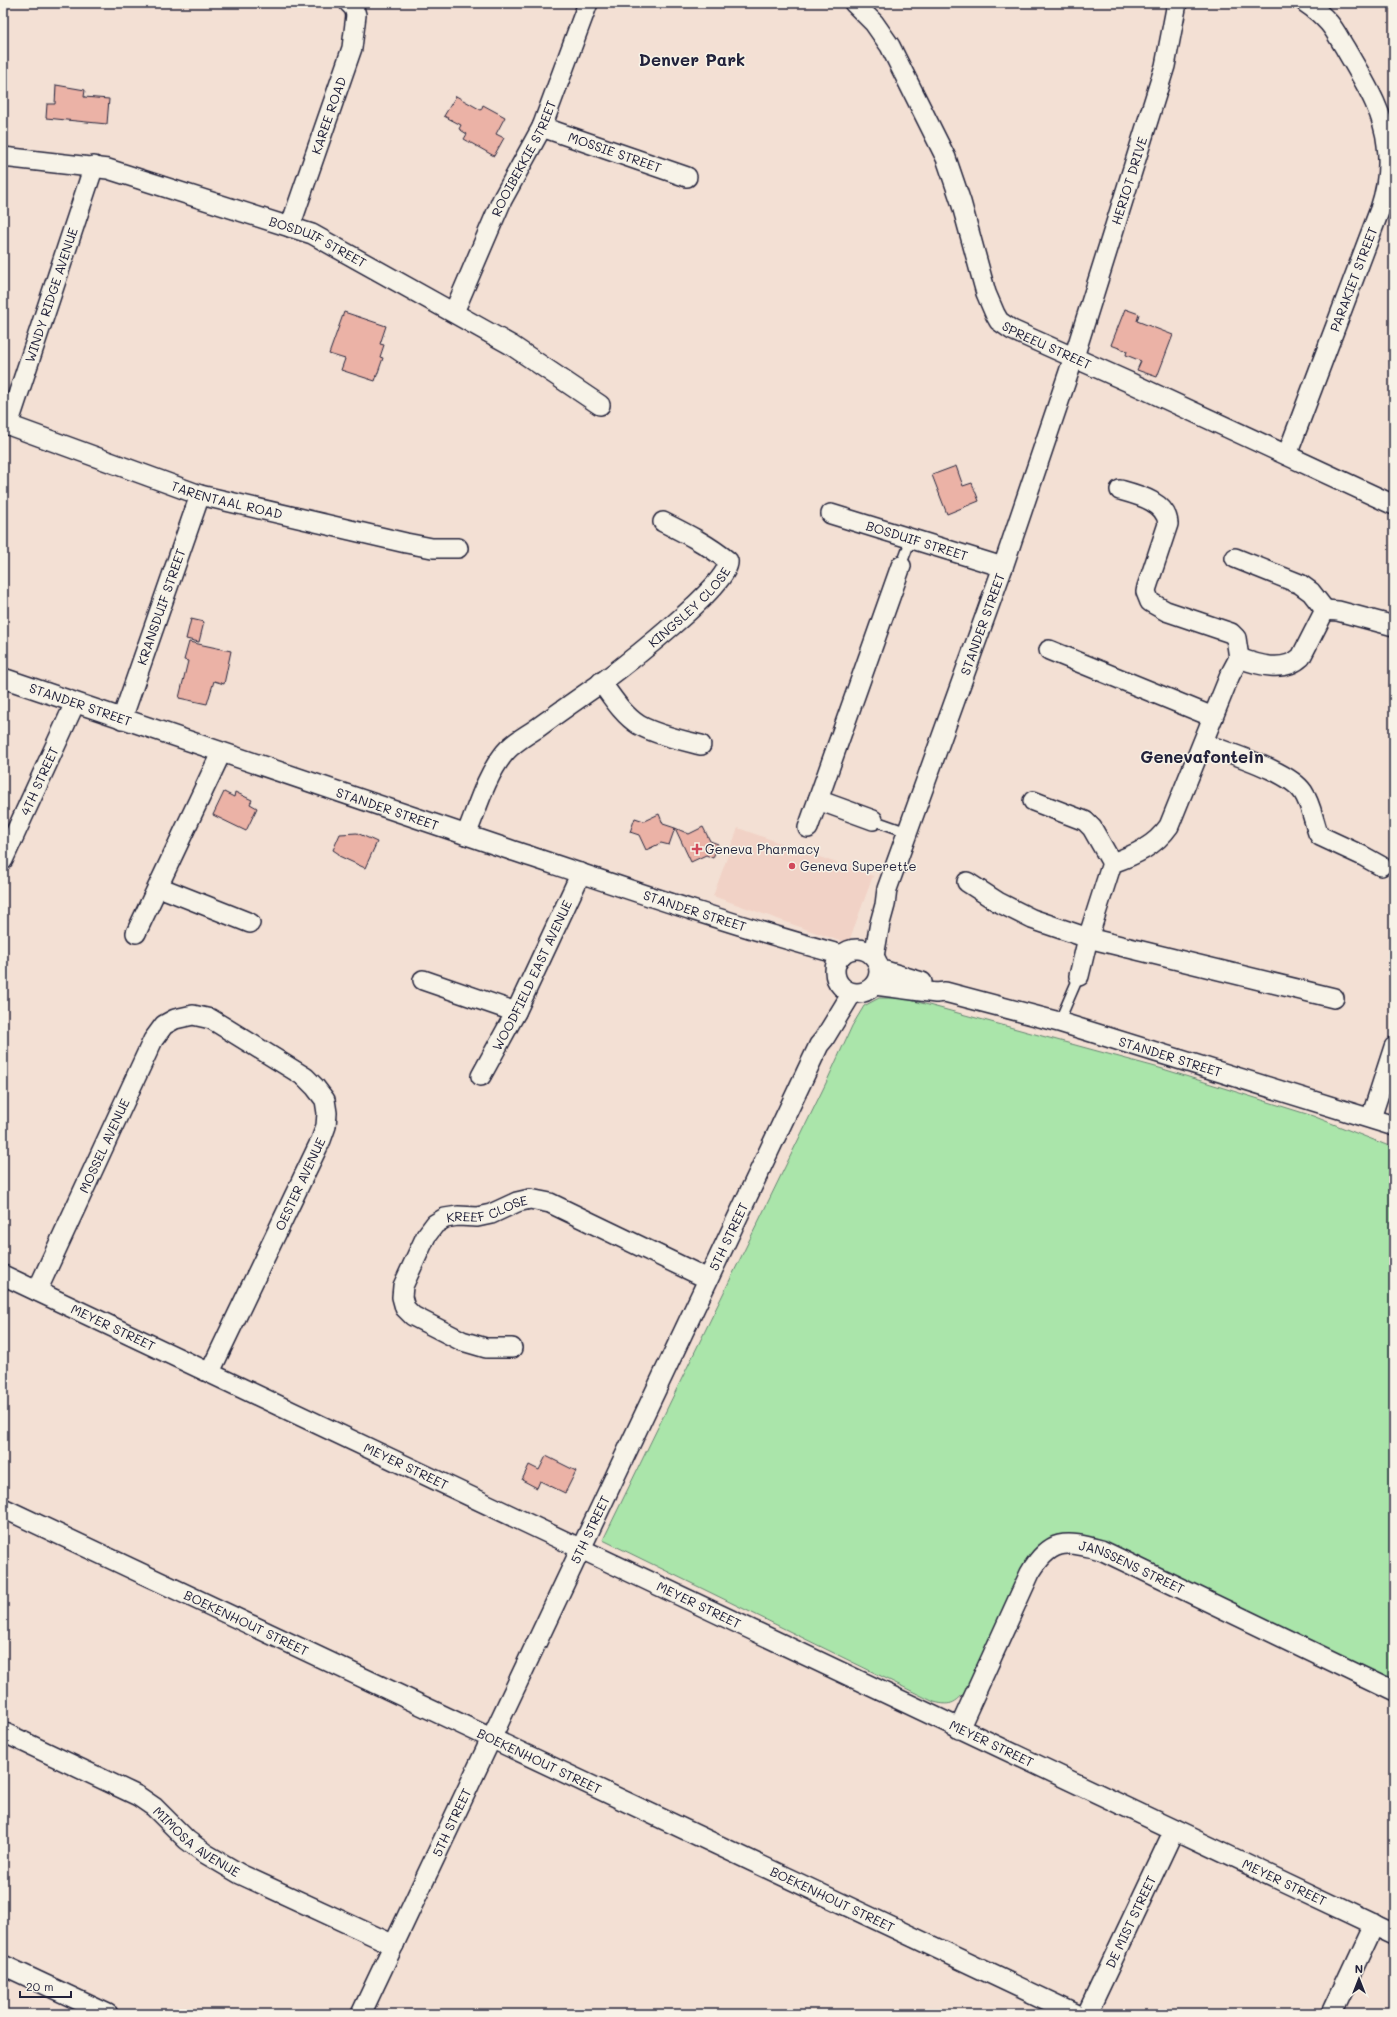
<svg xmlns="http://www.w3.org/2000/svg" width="1397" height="2017" font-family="Mali,sans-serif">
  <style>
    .built { fill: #f1d2c6 }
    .green { fill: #aae5aa; stroke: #668472 }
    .building { fill: #ebb2a6; stroke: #22223b }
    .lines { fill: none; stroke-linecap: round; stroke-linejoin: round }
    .service-casing { stroke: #22223b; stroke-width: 12 }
    .minor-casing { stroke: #22223b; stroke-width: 22 }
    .service { stroke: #f7f3e8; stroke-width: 9 }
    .minor { stroke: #f7f3e8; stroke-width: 19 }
    .poi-dot { fill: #d1495b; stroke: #f7f3e8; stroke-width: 1.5 }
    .labels { text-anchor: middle; stroke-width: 3; stroke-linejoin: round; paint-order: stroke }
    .street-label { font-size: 13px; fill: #22223b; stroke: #f7f3e8 }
    .poi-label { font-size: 13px; fill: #22223b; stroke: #f7f3e8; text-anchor: start }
    .district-label { font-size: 17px; font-weight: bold; fill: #22223b; stroke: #f7f3e8 }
  </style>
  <rect width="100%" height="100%" fill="#f3e0d4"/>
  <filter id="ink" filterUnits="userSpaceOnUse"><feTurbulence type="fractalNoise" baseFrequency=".025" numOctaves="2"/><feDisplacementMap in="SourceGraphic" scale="8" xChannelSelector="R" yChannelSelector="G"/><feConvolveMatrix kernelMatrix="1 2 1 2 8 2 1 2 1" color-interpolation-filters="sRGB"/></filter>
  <g filter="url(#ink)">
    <polygon class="built" points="738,828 873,876 848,944 713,896"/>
    <path class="green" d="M 879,998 L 903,998 L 1163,1069 L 1313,1116 L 1394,1148 L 1394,1681 L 1085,1536 C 1065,1532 1050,1537 1034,1550 L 968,1688 C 957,1702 952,1707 934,1702 L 603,1540 L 826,1083 L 852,1026 L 864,1006 Z"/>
    <g class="building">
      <polygon points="56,85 85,90 84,97 109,99 107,124 46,118 47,104 55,104"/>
      <polygon points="456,96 481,110 483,105 505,117 496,134 504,138 494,156 464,139 467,134 459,129 461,125 444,116"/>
      <polygon points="1125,309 1139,314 1137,321 1173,335 1157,377 1137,370 1141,361 1126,355 1127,351 1111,345"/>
      <polygon points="344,312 386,326 380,344 384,345 380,357 383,358 375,381 341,370 345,359 329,354"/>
      <polygon points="956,466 963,486 972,483 979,501 947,514 932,475"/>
      <polygon points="191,619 204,622 199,642 186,639"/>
      <polygon points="189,642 231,651 224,684 214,681 207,704 179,698 188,661 184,660"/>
      <polygon points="224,792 234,797 235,792 252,800 250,804 257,808 246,831 213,815"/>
      <polygon points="659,814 663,824 675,828 669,845 661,843 646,850 639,835 630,832 635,818 644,821"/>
      <polygon points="703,827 710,841 718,844 713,858 706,855 691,862 675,828 689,834"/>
      <polygon points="357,833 377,842 365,868 339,856 339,854 333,850 340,834"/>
      <polygon points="546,1456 576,1471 565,1493 540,1481 537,1488 522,1480 529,1465 539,1470"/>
    </g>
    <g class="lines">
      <defs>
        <g id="service">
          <polyline points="901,566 911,539"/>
          <polyline points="873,820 907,832"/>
          <polyline points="1059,1022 1079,976"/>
        </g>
        <g id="minor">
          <path id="s1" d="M 854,3 L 874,23 L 890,46 L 946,158 L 961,202 L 986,293 L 995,314 L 999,321 L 1012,330 L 1131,383 L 1394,505"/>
          <path id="s2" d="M 542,127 L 687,177"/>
          <path id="s3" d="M 3,157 L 108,169 L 312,234 L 511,345 L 600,405"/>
          <path id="s4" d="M 290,227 L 352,48 L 356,15 L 354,8 L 349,3"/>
          <path id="s5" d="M 454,312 L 502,200 L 542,127 L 588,3"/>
          <path id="s6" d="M 3,423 L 200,495 L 406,543 L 432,548 L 458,548"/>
          <path id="s7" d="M 8,425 L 94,166"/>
          <path id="s8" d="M 1287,455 L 1380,209 C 1387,188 1390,167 1387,145 C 1384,111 1362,78 1345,48 C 1340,40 1335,30 1329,23 C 1322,15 1315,9 1306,3"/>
          <path d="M 1120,490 C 1138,495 1167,502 1168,524 L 1147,587 L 1146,592 L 1150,602 L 1166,611 L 1231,633 L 1236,638 L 1239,658"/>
          <path id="s9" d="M 831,514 L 1003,567"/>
          <polyline points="1235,558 1300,584 1311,592 1325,610"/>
          <polyline points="1049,650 1213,717"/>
          <path id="s10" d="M 3,678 C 171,735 339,793 508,849 C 619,886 729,924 842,955"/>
          <path d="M 601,682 C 612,697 623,715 639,725 C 657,735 681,740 701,745"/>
          <path id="s11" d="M 122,719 L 200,495"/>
          <path d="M 1204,743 C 1229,754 1288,770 1303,792 C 1311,804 1313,819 1318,833 L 1320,836 L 1363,856 L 1381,866"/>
          <polyline points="818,800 873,820"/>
          <polyline points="1033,801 1085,821 1092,828 1112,863"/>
          <polyline points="808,828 901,566"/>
          <path id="s12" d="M 466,835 C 477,809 485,778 503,755 C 511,744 525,736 536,729 C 558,713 579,698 601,683 C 621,668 733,582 728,561 C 709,545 685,533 663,522"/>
          <path id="s13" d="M 3,860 L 75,703"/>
          <polyline points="967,882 998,902 1032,919 1088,938 1334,998"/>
          <polyline points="159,887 250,923"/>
          <polyline points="136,933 221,753"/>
          <circle cx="857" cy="971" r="22"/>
          <path id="s14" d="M 874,956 L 880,923 L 885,905 L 887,889 L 1003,567 L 1074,357 L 1165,66 L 1177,3"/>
          <polyline points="879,969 922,982"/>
          <path d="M 1079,976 L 1088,938 L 1112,863 C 1135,855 1155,846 1169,826 L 1230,675 L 1239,658 C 1258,665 1284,673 1301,657 L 1325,610 L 1338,611 L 1394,626"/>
          <polyline points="423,980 516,1012"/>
          <path id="s15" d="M 875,985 L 936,993 L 945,992 L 1059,1022 L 1394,1126"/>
          <path id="s16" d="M 481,1076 L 516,1012 L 581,873"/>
          <polyline points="1371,1118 1394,1047"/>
          <path id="s17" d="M 3,1275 L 1394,1934"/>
          <path id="s18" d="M 37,1291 L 153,1040 L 164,1025 L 175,1019 L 193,1015 L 211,1019 L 305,1077 L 315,1087 L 325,1100 L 327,1113 L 326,1126 L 321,1140 L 210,1372"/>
          <path id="s19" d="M 512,1348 L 486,1348 L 462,1341 L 413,1316 L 405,1308 L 402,1297 L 403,1286 L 426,1236 L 435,1224 L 445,1218 L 458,1216 L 477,1217 L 491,1214 L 517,1202 L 530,1199 L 550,1203 L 708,1279"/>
          <path id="s20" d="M 3,1508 L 1076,2014"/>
          <path id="s21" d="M 959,1729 L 1030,1573 C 1050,1539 1065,1540 1101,1550 L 1394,1691"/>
          <path id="s22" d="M 3,1732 L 138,1796 L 154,1807 L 187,1840 L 206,1854 L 240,1874 L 394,1945"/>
          <polyline points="3,1965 108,2014"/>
          <path id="s23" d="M 361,2014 L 819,1045 L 824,1039 L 852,993"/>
          <path id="s24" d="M 1087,2014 L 1174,1830"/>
          <polyline points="1332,2014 1374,1924"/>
        </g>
      </defs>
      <use href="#service" class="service-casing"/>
      <use href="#minor" class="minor-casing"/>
      <use href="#service" class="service"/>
      <use href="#minor" class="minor"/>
    </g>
  </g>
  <g class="poi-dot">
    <path d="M695 843h4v4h4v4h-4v4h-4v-4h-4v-4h4z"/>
    <circle cx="792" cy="866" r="4"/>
  </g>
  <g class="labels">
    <g class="street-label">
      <text dy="5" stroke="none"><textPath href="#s4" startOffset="118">KAREE ROAD</textPath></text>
      <text dy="5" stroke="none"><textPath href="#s2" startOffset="77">MOSSIE STREET</textPath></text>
      <text dy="5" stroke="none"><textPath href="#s5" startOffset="169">ROOIBEKKIE STREET</textPath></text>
      <text dy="5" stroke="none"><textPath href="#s14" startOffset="817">HERIOT DRIVE</textPath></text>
      <text dy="5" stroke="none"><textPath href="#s3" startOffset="328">BOSDUIF STREET</textPath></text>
      <text dy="5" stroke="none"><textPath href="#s8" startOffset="188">PARAKIET STREET</textPath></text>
      <text dy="5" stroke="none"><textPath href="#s7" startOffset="137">WINDY RIDGE AVENUE</textPath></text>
      <text dy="5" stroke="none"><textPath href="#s1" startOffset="407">SPREEU STREET</textPath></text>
      <text dy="5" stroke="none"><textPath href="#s6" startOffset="237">TARENTAAL ROAD</textPath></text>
      <text dy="5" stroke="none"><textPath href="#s9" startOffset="90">BOSDUIF STREET</textPath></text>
      <text dy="5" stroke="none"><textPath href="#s12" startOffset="327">KINGSLEY CLOSE</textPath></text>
      <text dy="5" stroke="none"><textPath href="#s11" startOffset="119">KRANSDUIF STREET</textPath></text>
      <text dy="5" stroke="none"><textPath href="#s14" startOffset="350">STANDER STREET</textPath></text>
      <text dy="5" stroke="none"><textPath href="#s10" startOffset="82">STANDER STREET</textPath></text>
      <text dy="5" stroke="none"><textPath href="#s13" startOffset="87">4TH STREET</textPath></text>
      <text dy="5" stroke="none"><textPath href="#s10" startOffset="406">STANDER STREET</textPath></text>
      <text dy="5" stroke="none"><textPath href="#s10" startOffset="730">STANDER STREET</textPath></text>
      <text dy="5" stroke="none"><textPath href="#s16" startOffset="113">WOODFIELD EAST AVENUE</textPath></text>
      <text dy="5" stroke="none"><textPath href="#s15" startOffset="305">STANDER STREET</textPath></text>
      <text dy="5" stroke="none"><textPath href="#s18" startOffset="160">MOSSEL AVENUE</textPath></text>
      <text transform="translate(300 1184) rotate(-65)" y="5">OESTER AVENUE</text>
      <text dy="5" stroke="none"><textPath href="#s19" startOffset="265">KREEF CLOSE</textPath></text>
      <text dy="5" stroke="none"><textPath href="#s23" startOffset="860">5TH STREET</textPath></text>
      <text dy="5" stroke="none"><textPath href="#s17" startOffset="122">MEYER STREET</textPath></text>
      <text dy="5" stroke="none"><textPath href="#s17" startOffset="446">MEYER STREET</textPath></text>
      <text dy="5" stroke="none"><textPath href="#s23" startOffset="536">5TH STREET</textPath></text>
      <text dy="5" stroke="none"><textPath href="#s21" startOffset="290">JANSSENS STREET</textPath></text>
      <text dy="5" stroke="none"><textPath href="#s17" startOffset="770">MEYER STREET</textPath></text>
      <text dy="5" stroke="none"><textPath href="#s20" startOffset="269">BOEKENHOUT STREET</textPath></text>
      <text dy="5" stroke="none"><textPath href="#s17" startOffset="1094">MEYER STREET</textPath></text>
      <text dy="5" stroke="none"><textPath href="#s20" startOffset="593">BOEKENHOUT STREET</textPath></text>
      <text dy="5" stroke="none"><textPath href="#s23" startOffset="212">5TH STREET</textPath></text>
      <text dy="5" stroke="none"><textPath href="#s22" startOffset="224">MIMOSA AVENUE</textPath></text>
      <text dy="5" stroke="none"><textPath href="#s17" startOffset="1418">MEYER STREET</textPath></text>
      <text dy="5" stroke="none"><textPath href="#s20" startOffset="917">BOEKENHOUT STREET</textPath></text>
      <text dy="5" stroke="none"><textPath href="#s24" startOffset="102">DE MIST STREET</textPath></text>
    </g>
    <g class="poi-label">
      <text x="705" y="854">Geneva Pharmacy</text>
      <text x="800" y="871">Geneva Superette</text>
    </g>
    <g class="district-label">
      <text x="692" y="66">Denver Park</text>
      <text x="1202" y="763">Genevafontein</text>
    </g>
  </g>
  <rect width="1397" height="2017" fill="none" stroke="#f7f3e8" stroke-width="16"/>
  <rect x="8" y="8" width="1381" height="2001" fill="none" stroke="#22223b" stroke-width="1.5" filter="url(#ink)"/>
  <g transform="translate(1359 1979)" stroke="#f7f3e8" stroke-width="3" paint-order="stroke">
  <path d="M0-3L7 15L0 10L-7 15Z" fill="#22223b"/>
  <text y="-6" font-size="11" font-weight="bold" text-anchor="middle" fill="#22223b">N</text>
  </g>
  <path d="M20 1991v6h51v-6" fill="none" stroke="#22223b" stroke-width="2"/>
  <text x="26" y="1991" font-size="12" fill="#22223b" stroke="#f7f3e8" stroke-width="3" paint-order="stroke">20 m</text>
</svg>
